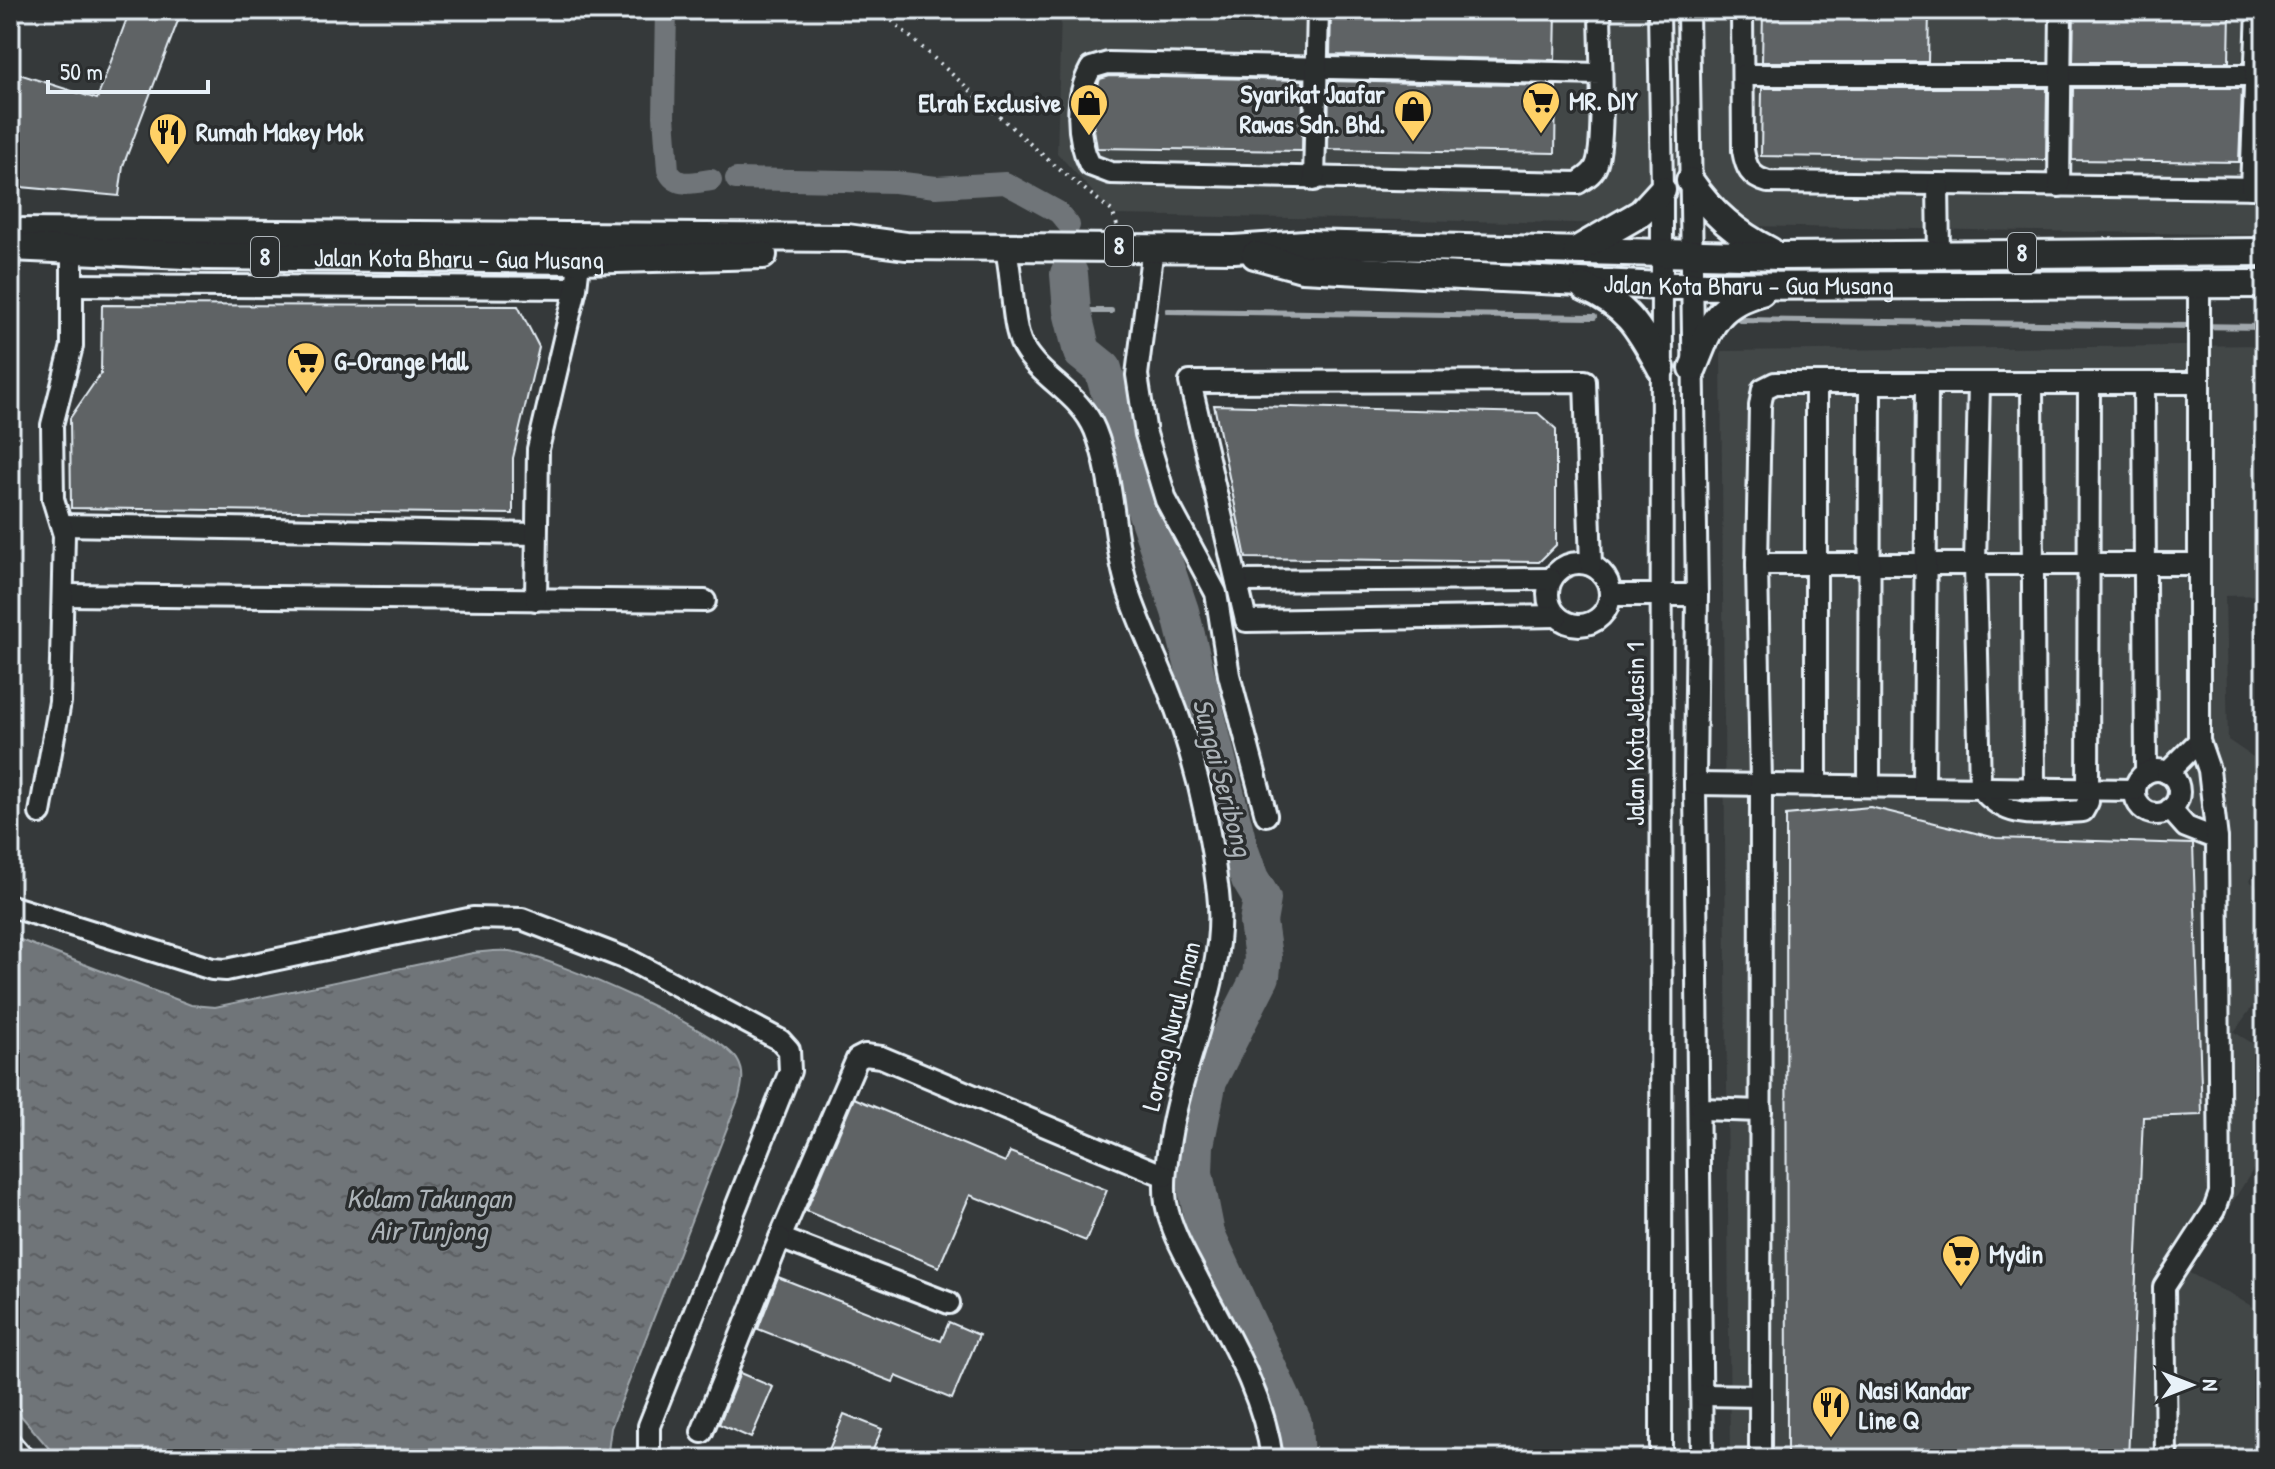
<svg xmlns="http://www.w3.org/2000/svg" width="2275" height="1469" font-family="'Patrick Hand',sans-serif">
  <style>
    .built { fill: #424647 }
    .water { fill: url(#water-ripples); stroke: #a0a7ac; stroke-width: 2 }
    .lines { fill: none; stroke-linecap: round; stroke-linejoin: round }
    .stream { stroke: #a0a7ac; stroke-width: 6 }
    .canal { stroke: #707579; stroke-width: 22 }
    .river { stroke: #707579; stroke-width: 38 }
    .building { fill: #5f6365; stroke: #e8f1f8; stroke-width: 2 }
    .minor-casing { stroke: #e8f1f8; stroke-width: 26 }
    .major-casing { stroke: #e8f1f8; stroke-width: 32 }
    .path { stroke: #e8f1f8; stroke-width: 4; stroke-dasharray: 2 6; stroke-linecap: butt }
    .minor { stroke: #2a2d2e; stroke-width: 20 }
    .major { stroke: #2a2d2e; stroke-width: 26 }
    .labels { text-anchor: middle; stroke-width: 7; stroke-linejoin: round; paint-order: stroke }
    .shield { fill: #2a2d2e; stroke: #afb6bb; stroke-width: 2 }
    .shield-label { font-size: 24px; font-weight: bold; fill: #e8f1f8 }
    .poi-label { font-size: 26px; font-weight: bold; fill: #e8f1f8; stroke: #2a2d2e; text-anchor: start }
    .street-label { font-size: 26px; fill: #e8f1f8; stroke: #2a2d2e }
    .water-label { font-size: 28px; font-style: italic; fill: #acb3b8; stroke: #2a2d2e }
  </style>
  <defs>
    <pattern id="water-ripples" width="26" height="14" patternUnits="userSpaceOnUse" patternTransform="scale(2)"><rect width="26" height="14" fill="#707579"/><path d="M2 4q2-2 4 0t4 0M15 11q2-2 4 0t4 0" fill="none" stroke="#5b5e62"/></pattern>
  </defs>
  <rect width="100%" height="100%" fill="#35393a"/>
  <filter id="ink" filterUnits="userSpaceOnUse"><feTurbulence type="fractalNoise" baseFrequency=".0125" numOctaves="2"/><feDisplacementMap in="SourceGraphic" scale="16" xChannelSelector="R" yChannelSelector="G"/><feConvolveMatrix kernelMatrix="1 2 1 2 8 2 1 2 1" color-interpolation-filters="sRGB"/></filter>
  <g filter="url(#ink)">
    <g class="built">
      <polygon points="1061,10 2265,10 2265,235 1114,215 1057,153"/>
      <polygon points="2265,345 2265,595 2225,596 2228,740 2265,765 2265,850 2249,881 2265,891 2265,989 2234,1032 2265,1051 2265,1151 2188,1272 2265,1313 2265,1459 1730,1459 1721,351"/>
    </g>
    <path class="water" d="M 10,936 L 191,1005 L 215,1007 L 473,953 C 486,952 502,949 515,952 C 553,958 722,1031 738,1061 C 745,1073 742,1085 739,1097 L 611,1428 L 607,1459 L 58,1459 L 10,1403 Z"/>
    <g class="lines">
      <g class="stream">
        <polyline points="1072,311 1111,311"/>
        <polyline points="1168,311 1594,317"/>
        <polyline points="1740,320 2265,327"/>
      </g>
      <g class="canal">
        <path d="M 666,10 L 664,116 L 668,170 C 676,189 695,182 711,180"/>
        <polyline points="736,179 895,182 936,187 1005,183 1058,212 1069,225"/>
      </g>
      <polyline class="river" points="1069,274 1072,311 1082,352 1103,369 1129,460 1180,611 1239,848 1250,879 1262,899 1258,922 1263,957 1261,976 1208,1080 1195,1145 1194,1173 1206,1234 1293,1423 1295,1459"/>
    </g>
    <g class="building">
      <polygon points="130,10 146,17 149,10 158,10 179,18 123,166 119,196 10,186 10,71 97,99"/>
      <polygon points="1331,10 1556,10 1555,60 1330,55"/>
      <polygon points="1763,10 1929,10 1928,62 1762,62"/>
      <polygon points="2074,10 2230,10 2229,62 2073,62"/>
      <polygon points="1110,76 1303,80 1302,151 1097,148 1092,117 1095,94 1100,79"/>
      <polygon points="1329,81 1556,86 1555,153 1328,149"/>
      <polygon points="1762,88 2047,88 2046,160 1761,156"/>
      <polygon points="2073,88 2242,88 2239,162 2072,160"/>
      <polygon points="102,305 518,306 539,347 513,458 513,514 71,508 70,418 101,373"/>
      <polygon points="1214,405 1538,413 1556,429 1556,545 1539,562 1246,558"/>
      <polygon points="1870,807 1996,838 2193,844 2202,1115 2143,1117 2128,1459 1787,1459 1786,815"/>
      <polygon points="854,1098 1005,1162 1010,1152 1107,1190 1086,1241 970,1195 939,1267 806,1211"/>
      <polygon points="778,1277 941,1341 949,1322 979,1335 952,1399 896,1376 893,1382 758,1329"/>
      <polygon points="740,1373 773,1387 751,1438 719,1424"/>
      <polygon points="844,1414 882,1429 869,1459 825,1459"/>
    </g>
    <g class="lines">
      <defs>
        <g id="minor">
          <path d="M 1600,10 C 1600,39 1606,145 1596,166 C 1593,174 1585,178 1578,183 L 1111,173 L 1090,165 C 1076,137 1075,97 1091,68 L 1108,63 L 1600,74"/>
          <polyline points="1659,10 1662,190 1661,1459"/>
          <polyline points="1688,10 1697,595 1695,784 1702,1459"/>
          <path d="M 1742,10 L 1743,150 C 1746,168 1750,177 1768,182 L 2265,188"/>
          <polyline points="1743,75 2265,75"/>
          <polyline points="1314,180 1318,10"/>
          <polyline points="1938,184 1939,254"/>
          <polyline points="2059,186 2061,10"/>
          <polyline points="2251,188 2258,10"/>
          <path d="M 1005,246 C 1013,273 1011,326 1023,347 C 1042,380 1080,394 1095,430 C 1115,480 1112,538 1128,589 C 1139,624 1156,657 1169,691 C 1194,754 1210,825 1218,892 C 1228,977 1183,1056 1170,1139 C 1167,1160 1163,1182 1166,1203 C 1171,1231 1186,1256 1199,1281 C 1229,1338 1264,1394 1272,1459"/>
          <polyline points="1153,247 1137,375 1146,434 1166,500 1216,593 1229,675 1266,815"/>
          <polyline points="72,285 576,288"/>
          <polyline points="1816,383 1816,786"/>
          <path d="M 1979,383 L 1975,564 L 1980,787 C 2008,823 2042,813 2083,811 L 2088,802 L 2089,383"/>
          <polyline points="2032,383 2034,788"/>
          <polyline points="2144,383 2146,772"/>
          <polyline points="62,525 535,534"/>
          <circle cx="1579" cy="594" r="31"/>
          <polyline points="1757,564 2198,564"/>
          <polyline points="1237,581 1551,579"/>
          <polyline points="64,595 705,601"/>
          <polyline points="1610,595 1697,595"/>
          <polyline points="536,600 538,449 576,288 581,245"/>
          <polyline points="1557,616 1246,621 1190,382 1585,381 1591,565"/>
          <circle cx="2157" cy="792" r="22"/>
          <polyline points="2167,773 2199,741"/>
          <polyline points="1695,784 2135,790"/>
          <polyline points="1869,786 1870,383"/>
          <polyline points="1924,787 1927,383"/>
          <polyline points="2170,809 2186,827 2217,839"/>
          <polyline points="40,813 60,702 64,535 53,499 52,425 72,346 72,252"/>
          <polyline points="10,906 212,969 226,970 473,918 522,919 629,960 780,1040 789,1050 790,1071 649,1426 649,1459"/>
          <polyline points="1701,1109 1761,1111"/>
          <polyline points="949,1303 780,1238 857,1059 865,1055 881,1057 1165,1176"/>
          <polyline points="1702,1395 1760,1396"/>
          <polyline points="702,1432 780,1238"/>
          <polyline points="10,1443 24,1459"/>
          <polyline points="1760,1459 1761,785 1757,564 1760,406 1763,389 1775,383 2198,383"/>
          <polyline points="2166,1459 2164,1287 2214,1210 2220,1193 2217,839 2209,770 2199,741 2199,284"/>
        </g>
        <g id="major">
          <path d="M 1690,181 C 1712,213 1736,234 1770,251"/>
          <polyline points="10,232 847,238 906,246 1234,249 1305,244 1780,256 2265,252"/>
          <path id="s1" d="M 11,247 L 207,256 L 580,260 L 763,255"/>
          <polyline points="1577,250 1641,213 1662,190"/>
          <path id="s2" d="M 1255,255 L 1302,268 L 1661,286 L 2265,284"/>
          <path d="M 1584,287 C 1628,306 1639,328 1661,368"/>
          <path d="M 1693,368 C 1710,327 1714,305 1761,292"/>
        </g>
      </defs>
      <use href="#minor" class="minor-casing"/>
      <use href="#major" class="major-casing"/>
      <polyline class="path" points="880,10 1055,166 1112,211 1118,228"/>
      <use href="#minor" class="minor"/>
      <use href="#major" class="major"/>
    </g>
  </g>
  <defs>
    <symbol id="supermarket-pin" viewBox="-11 -11 22 30"><path d="M0 17L-7.5 6A9.5 9.5 0 1 1 7.5 6Z" fill="#ffd166" stroke="#2a2d2e"/><path d="M-6-5.5h2.5l.6 2H6L4.5 2H-2.5L-4.4-4H-6ZM-1.5 3.2a1.3 1.3 0 1 0 .1 0ZM3 3.2a1.3 1.3 0 1 0 .1 0Z" fill="#111"/></symbol>
    <symbol id="shop-pin" viewBox="-11 -11 22 30"><path d="M0 17L-7.5 6A9.5 9.5 0 1 1 7.5 6Z" fill="#ffd166" stroke="#2a2d2e"/><path d="M-5-2.5h2.3a2.7 3.5 0 0 1 5.4 0H5L5.5 6h-11ZM-1.5-2.5h3a1.5 2.3 0 0 0-3 0Z" fill="#111"/></symbol>
    <symbol id="restaurant-pin" viewBox="-11 -11 22 30"><path d="M0 17L-7.5 6A9.5 9.5 0 1 1 7.5 6Z" fill="#ffd166" stroke="#2a2d2e"/><path d="M-5-6h1v4h1v-4h1v4h1v-4h1v5L-1.5 .5V6h-2V.5L-5-1ZM5-6V6H3V1.5H1.5Q1.5-4 5-6Z" fill="#111"/></symbol>
  </defs>
  <g fill-rule="evenodd">
    <use href="#supermarket-pin" x="1519" y="79" width="44" height="60"/>
    <use href="#shop-pin" x="1067" y="81" width="44" height="60"/>
    <use href="#shop-pin" x="1391" y="87" width="44" height="60"/>
    <use href="#restaurant-pin" x="146" y="110" width="44" height="60"/>
    <use href="#supermarket-pin" x="284" y="339" width="44" height="60"/>
    <use href="#supermarket-pin" x="1939" y="1232" width="44" height="60"/>
    <use href="#restaurant-pin" x="1809" y="1383" width="44" height="60"/>
  </g>
  <g class="labels">
    <g class="shield">
      <rect x="1105" y="226" width="28" height="40" rx="6"/>
      <rect x="2008" y="233" width="28" height="40" rx="6"/>
      <rect x="251" y="237" width="28" height="40" rx="6"/>
    </g>
    <g class="shield-label">
      <text x="1119" y="254">8</text>
      <text x="2022" y="261">8</text>
      <text x="265" y="265">8</text>
    </g>
    <g class="poi-label">
      <text x="1385" y="103" text-anchor="end">Syarikat Jaafar<tspan x="1385" dy="30">Rawas Sdn. Bhd.</tspan></text>
      <text x="1569" y="110">MR. DIY</text>
      <text x="1061" y="112" text-anchor="end">Elrah Exclusive</text>
      <text x="196" y="141">Rumah Makey Mok</text>
      <text x="334" y="370">G-Orange Mall</text>
      <text x="1989" y="1263">Mydin</text>
      <text x="1859" y="1399">Nasi Kandar<tspan x="1859" dy="30">Line Q</tspan></text>
    </g>
    <g class="street-label">
      <text dy="9" stroke="none"><textPath href="#s1" startOffset="448">Jalan Kota Bharu – Gua Musang</textPath></text>
      <text dy="9" stroke="none"><textPath href="#s2" startOffset="496">Jalan Kota Bharu – Gua Musang</textPath></text>
      <text transform="translate(1635 734) rotate(-90)" y="9">Jalan Kota Jelasin 1</text>
      <text transform="translate(1171 1026) rotate(-76)" y="9">Lorong Nurul Iman</text>
    </g>
    <g class="water-label">
      <text transform="translate(1223 777) rotate(75)" y="10">Sungai Seribong</text>
      <text x="429" y="1208">Kolam Takungan<tspan x="429" dy="32">Air Tunjong</tspan></text>
    </g>
  </g>
  <rect width="2275" height="1469" fill="none" stroke="#2a2d2e" stroke-width="40"/>
  <rect x="20" y="20" width="2235" height="1429" fill="none" stroke="#e8f1f8" stroke-width="3" filter="url(#ink)"/>
  <g transform="translate(2191 1385) rotate(90)" stroke="#2a2d2e" stroke-width="6" paint-order="stroke">
  <path d="M0-6L14 30L0 20L-14 30Z" fill="#e8f1f8"/>
  <text y="-12" font-size="22" font-weight="bold" text-anchor="middle" fill="#e8f1f8">N</text>
  </g>
  <path d="M48 80v12h160v-12" fill="none" stroke="#e8f1f8" stroke-width="4"/>
  <text x="60" y="80" font-size="24" fill="#e8f1f8" stroke="#2a2d2e" stroke-width="6" paint-order="stroke">50 m</text>
</svg>
